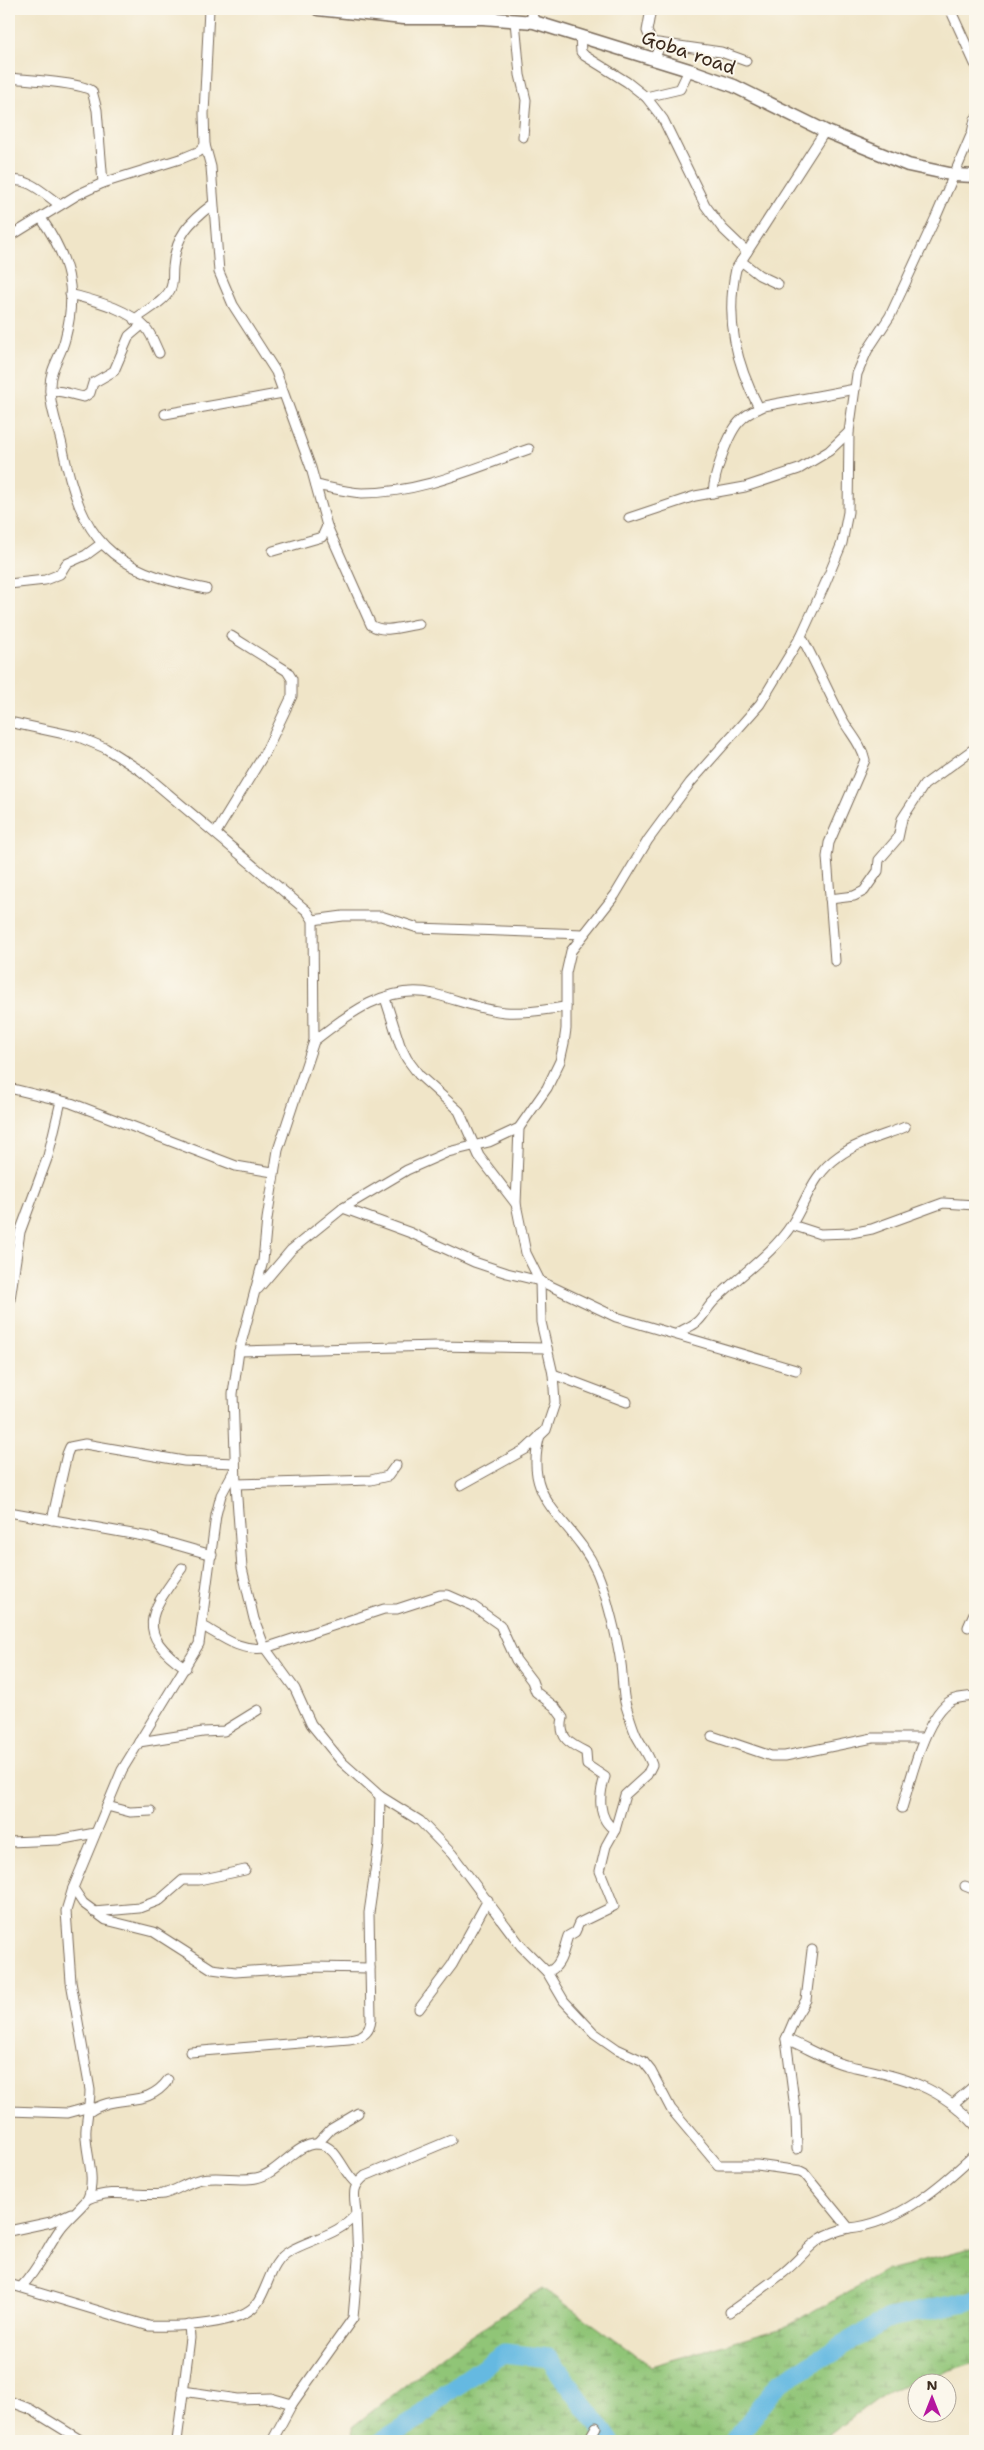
<svg xmlns="http://www.w3.org/2000/svg" width="984" height="2450" font-family="'Shantell Sans',sans-serif">
  <style>
    .wetland { fill: url(#wetland-marsh); stroke: #66784a }
    .lines { fill: none; stroke-linecap: round; stroke-linejoin: round }
    .river { stroke: #65b9e1; stroke-width: 19 }
    .street-casing { stroke: #7a6b5a; stroke-width: 11 }
    .secondary-casing { stroke: #7a6b5a; stroke-width: 15 }
    .street { stroke: #fff; stroke-width: 9 }
    .secondary { stroke: #fff; stroke-width: 12 }
    .labels { text-anchor: middle; stroke-width: 4; stroke-linejoin: round; paint-order: stroke }
    .street-label { font-size: 19px; fill: #3b2a1e; stroke: #fbf7ec }
  </style>
  <defs>
    <pattern id="wetland-marsh" width="20" height="14" patternUnits="userSpaceOnUse" patternTransform="scale(1.25)"><rect width="20" height="14" fill="#90c577"/><path d="M1 5h8M5 5V1M11 12h8M15 12V8" fill="none" stroke="#77a061"/></pattern>
  </defs>
  <rect width="100%" height="100%" fill="#fbf7ec"/>
  <filter id="ink" filterUnits="userSpaceOnUse"><feTurbulence type="fractalNoise" baseFrequency=".02" numOctaves="2"/><feDisplacementMap in="SourceGraphic" scale="10" xChannelSelector="R" yChannelSelector="G"/><feConvolveMatrix kernelMatrix="1 2 1 2 8 2 1 2 1" color-interpolation-filters="sRGB"/></filter>
  <filter id="wash" filterUnits="userSpaceOnUse"><feTurbulence type="fractalNoise" baseFrequency=".0096" numOctaves="4" result="noise"/><feDisplacementMap in="SourceGraphic" scale="20" xChannelSelector="R" yChannelSelector="G"/><feGaussianBlur stdDeviation="1.12" result="paint"/><feColorMatrix in="noise" values="0 0 0 0 0 0 0 0 0 0 0 0 0 0 0 0 0 1.4 0 .05"/><feComposite in="paint" operator="in"/></filter>
  <g filter="url(#wash)">
    <rect width="100%" height="100%" fill="#f0e5c8"/>
    <polygon class="wetland" points="975,2248 975,2362 890,2390 821,2441 353,2441 352,2427 454,2347 543,2288 651,2366 783,2328 884,2271"/>
    <g class="lines">
      <g class="river">
        <polyline points="382,2441 419,2418 447,2392 504,2353 549,2358 610,2441"/>
        <polyline points="734,2441 779,2383 889,2318 975,2300"/>
      </g>
    </g>
  </g>
  <g filter="url(#ink)">
    <g class="lines">
      <defs>
        <g id="street">
          <polyline points="531,9 534,22"/>
          <polyline points="651,9 647,31 651,40 660,46 654,59"/>
          <polyline points="950,9 975,64"/>
          <polyline points="515,21 520,75 526,100 523,137"/>
          <polyline points="580,36 581,52 585,56 627,82 646,97 663,119 705,205 722,228 747,252"/>
          <polyline points="658,43 721,52 746,61"/>
          <path d="M 9,78 C 27,80 80,82 92,91 L 97,110 L 103,183"/>
          <polyline points="646,97 680,89 689,70"/>
          <polyline points="205,145 211,167 219,272 233,305 276,372 311,468 327,526 322,537 273,551"/>
          <path d="M 9,181 C 29,177 44,194 60,205"/>
          <path d="M 41,218 C 69,258 78,291 65,339 C 61,356 50,368 50,386 C 49,405 58,427 62,445 C 82,542 109,570 206,589"/>
          <polyline points="9,237 77,195 103,183 183,158 200,151 205,145 204,114 209,9"/>
          <polyline points="741,261 759,275 778,284"/>
          <path d="M 70,294 C 95,301 127,308 146,328 C 152,335 155,345 159,353"/>
          <path d="M 134,320 C 145,311 163,303 170,290 C 174,283 172,274 173,267 C 176,235 189,222 213,204"/>
          <path d="M 50,391 C 63,390 72,395 84,397 L 90,393 L 93,383 L 114,371 L 129,336 L 142,325"/>
          <path d="M 759,408 C 736,364 725,319 736,269 L 825,131"/>
          <polyline points="165,414 283,393"/>
          <path d="M 316,485 C 331,488 347,492 362,493 C 422,493 474,468 529,449"/>
          <path d="M 713,493 C 714,475 728,432 741,420 C 747,413 756,410 764,406 L 855,389"/>
          <polyline points="629,518 695,496 745,487 799,469 829,451 849,432"/>
          <path d="M 327,526 L 371,625 C 384,634 404,626 419,624"/>
          <polyline points="9,584 45,580 60,574 66,564 86,555 101,544"/>
          <path d="M 801,636 C 816,663 828,692 843,720 C 850,733 862,745 865,760 L 829,843 L 827,857 L 835,961"/>
          <path d="M 9,722 L 79,737 L 105,748 L 141,771 L 307,911 L 313,920 L 314,1041 L 278,1150 L 267,1219 L 263,1261 L 239,1351 L 233,1394 L 236,1484 L 242,1568 L 254,1619 L 265,1648 L 295,1689 L 311,1724 L 342,1762 L 380,1796 L 420,1821 L 452,1854 L 521,1946 L 547,1972 L 564,2001 L 594,2033 L 617,2049 L 643,2061 L 651,2071 L 671,2109 L 718,2165 L 757,2165 L 800,2171 L 804,2173 L 849,2228 C 898,2224 941,2186 975,2154"/>
          <polyline points="216,833 266,751 292,696 292,679 287,671 231,636"/>
          <polyline points="830,899 854,896 864,891 878,871 879,860 898,838 902,819 924,785 975,748"/>
          <polyline points="313,920 343,916 381,916 418,928 583,934"/>
          <polyline points="385,998 400,1045 407,1059 419,1075 459,1111 479,1156 516,1204"/>
          <path d="M 314,1041 C 348,1014 388,983 434,994 C 458,1000 481,1010 505,1012 C 525,1014 547,1009 566,1007"/>
          <polyline points="9,1088 71,1103 236,1166 273,1172"/>
          <polyline points="343,1208 411,1233 474,1262 507,1273 540,1281 616,1317 796,1370"/>
          <polyline points="792,1225 820,1234 851,1233 872,1229 943,1203 975,1205"/>
          <polyline points="258,1289 291,1250 343,1208 407,1170 448,1152 489,1142 519,1128 547,1088 560,1061 564,1043 566,1029 566,973 571,951 615,895 648,840 690,783 760,704 801,636 825,584 842,543 848,512 849,432 857,374 867,351 890,316 935,219 972,133 975,119"/>
          <polyline points="9,1306 20,1232 48,1156 61,1101"/>
          <path d="M 677,1334 C 683,1329 691,1327 697,1322 C 703,1317 707,1308 713,1302 C 738,1276 773,1254 792,1224 C 808,1198 812,1175 839,1156 C 858,1142 883,1136 905,1127"/>
          <polyline points="239,1351 438,1346 547,1348"/>
          <polyline points="553,1374 627,1402"/>
          <path d="M 540,1435 C 521,1504 572,1516 597,1572 C 606,1593 618,1641 621,1664 C 623,1678 622,1693 626,1706 C 629,1715 632,1726 636,1735 C 641,1745 648,1753 652,1765 L 647,1775 L 625,1795 L 615,1830"/>
          <polyline points="236,1484 371,1480 388,1476 396,1465"/>
          <polyline points="461,1485 526,1449 546,1430 555,1403 553,1374 541,1322 540,1281 526,1253 516,1204 519,1128"/>
          <polyline points="9,1512 149,1537 212,1555"/>
          <polyline points="52,1520 67,1454 70,1447 85,1444 184,1461 235,1463"/>
          <path d="M 182,1568 C 151,1611 133,1632 186,1668"/>
          <path d="M 203,1626 C 224,1638 239,1651 265,1648 L 384,1609 L 397,1609 L 440,1595 L 448,1595 L 473,1606 L 500,1625 L 516,1660 L 532,1681 L 536,1692 L 555,1707 L 563,1718 C 558,1738 570,1744 586,1752 L 587,1765 L 605,1777 C 599,1794 597,1819 615,1830 L 606,1846 L 600,1871 L 614,1906 L 579,1923 L 575,1932 L 568,1936 C 563,1950 562,1967 547,1972"/>
          <polyline points="968,1627 975,1611"/>
          <polyline points="712,1736 771,1756 785,1756 873,1738 924,1738"/>
          <polyline points="139,1742 203,1732 224,1731 258,1710"/>
          <polyline points="107,1806 130,1812 151,1811"/>
          <path d="M 902,1808 C 911,1779 925,1715 952,1700 C 958,1697 968,1697 975,1696"/>
          <polyline points="9,1842 58,1840 95,1833"/>
          <polyline points="965,1886 975,1890"/>
          <polyline points="73,1888 83,1903 106,1920 154,1932 212,1969 235,1972 313,1967 370,1968"/>
          <polyline points="94,1912 139,1908 160,1900 183,1880 199,1880 245,1870"/>
          <polyline points="419,2009 452,1965 488,1900"/>
          <path d="M 786,2039 C 806,2047 826,2060 846,2065 C 899,2077 937,2083 975,2125"/>
          <path d="M 190,2052 L 349,2039 C 363,2037 370,2033 371,2019 L 369,1913 L 379,1844 L 380,1796"/>
          <polyline points="954,2103 975,2085"/>
          <polyline points="9,2111 68,2113 90,2107"/>
          <path d="M 89,2112 C 117,2092 146,2110 168,2080"/>
          <polyline points="317,2144 331,2129 358,2113"/>
          <polyline points="797,2149 796,2116 786,2039 795,2018 806,2000 812,1950"/>
          <path d="M 88,2199 C 112,2188 138,2197 163,2194 C 177,2191 188,2181 202,2179 C 220,2176 238,2181 256,2178 C 279,2174 296,2142 318,2144 C 338,2146 342,2172 356,2183"/>
          <polyline points="9,2231 51,2222 71,2213"/>
          <path d="M 9,2284 L 149,2326 C 176,2327 242,2326 258,2302 C 269,2285 271,2261 290,2251 C 311,2239 341,2234 356,2214 C 355,2196 350,2188 365,2176 L 451,2140"/>
          <path d="M 21,2287 C 40,2267 45,2250 60,2229 C 66,2220 85,2204 88,2198 C 97,2176 84,2151 86,2129 C 87,2115 90,2104 90,2090 L 71,1982 L 66,1911 L 73,1888 L 122,1770 L 199,1644 L 216,1515 L 221,1495 L 235,1469"/>
          <path d="M 730,2312 C 748,2299 766,2286 783,2273 C 810,2251 811,2236 849,2228"/>
          <polyline points="183,2391 238,2399 271,2398 292,2404"/>
          <polyline points="9,2401 30,2409 82,2441"/>
          <polyline points="177,2441 190,2338 189,2325"/>
          <polyline points="272,2441 292,2404 353,2318 358,2260 356,2214"/>
          <polyline points="588,2441 596,2427"/>
        </g>
        <polyline id="secondary" points="318,9 403,18 483,18 534,22 689,70 734,86 825,131 908,165 954,175 975,176"/>
      </defs>
      <use href="#street" class="street-casing"/>
      <use href="#secondary" class="secondary-casing"/>
      <use href="#street" class="street"/>
      <use href="#secondary" class="secondary"/>
    </g>
  </g>
  <g class="labels">
    <g class="street-label">
      <text transform="translate(689 52) rotate(19)" y="7">Goba road</text>
    </g>
  </g>
  <rect width="984" height="2450" fill="none" stroke="#fbf7ec" stroke-width="30"/>
  <g transform="translate(932 2398)"><circle r="24" fill="#fbf7ec" stroke="#aea59a"/>
  <path d="M0-4L9 19L0 12L-9 19Z" fill="#b5179e"/>
  <text y="-8" font-size="14" font-weight="bold" text-anchor="middle" fill="#3b2a1e">N</text>
  </g>
</svg>
